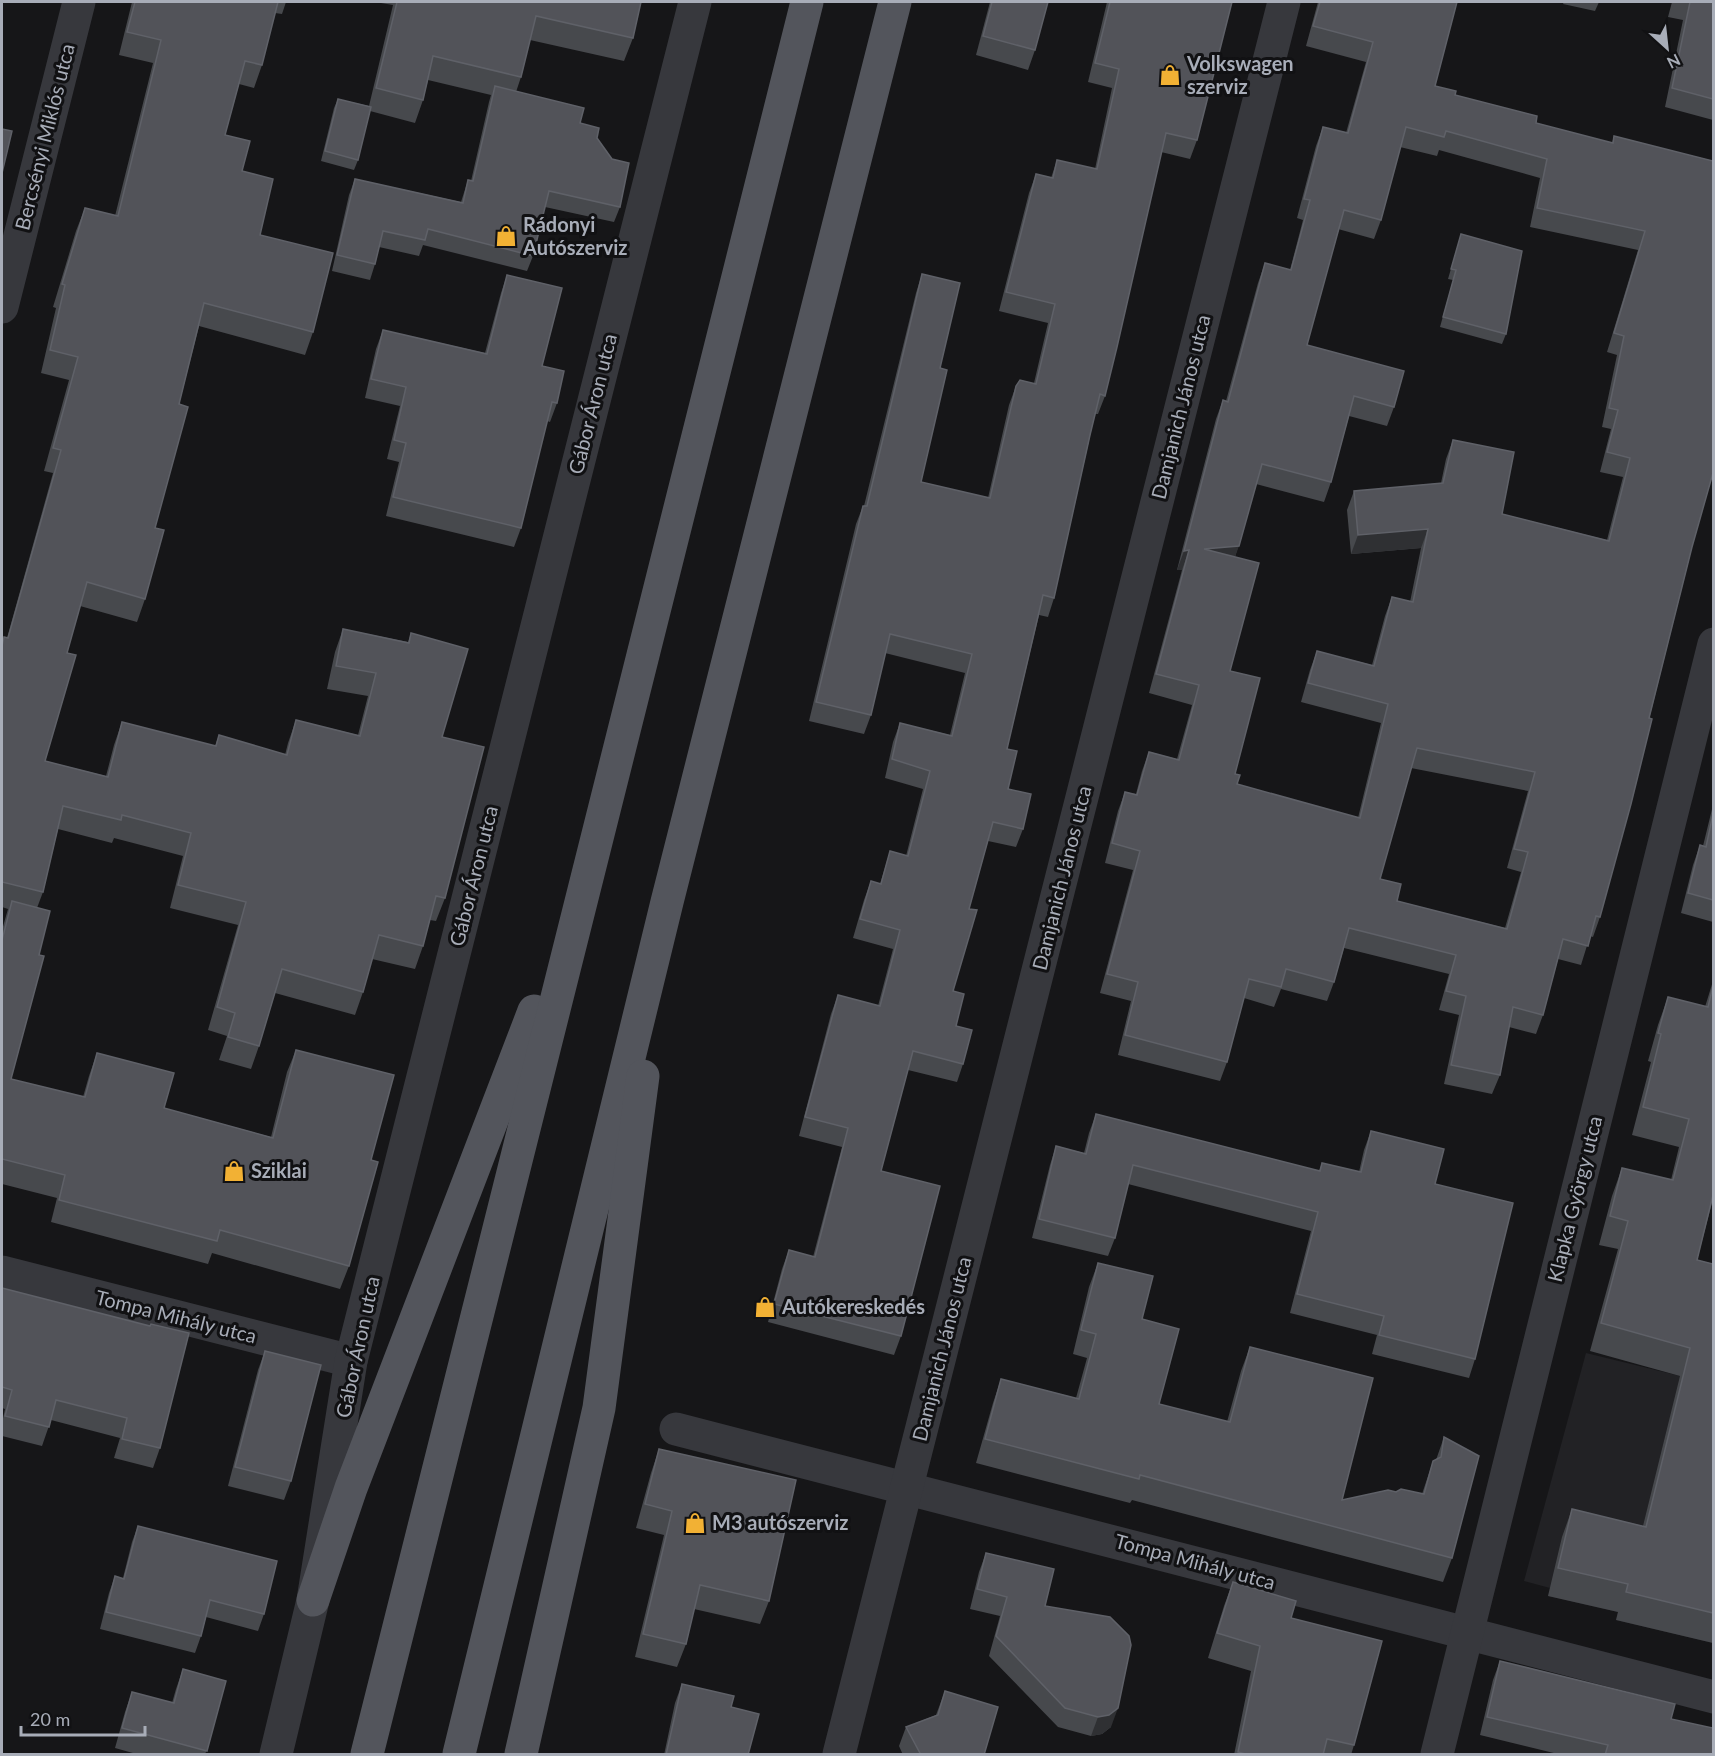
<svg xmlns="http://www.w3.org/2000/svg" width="1715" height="1756" font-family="Lato,sans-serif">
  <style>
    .built { fill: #222225 }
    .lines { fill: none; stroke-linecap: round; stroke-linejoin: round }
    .street { stroke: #37383d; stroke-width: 33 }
    .primary { stroke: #53555c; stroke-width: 33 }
    .wall { fill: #47494d; fill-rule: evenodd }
    .shaded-wall { fill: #2f3033 }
    .building { fill: #525359; stroke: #5f6168; stroke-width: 1.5; fill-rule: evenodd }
    .labels { text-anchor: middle; stroke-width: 6; stroke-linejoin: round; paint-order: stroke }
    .poi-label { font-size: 20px; font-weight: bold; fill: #a8adb8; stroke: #111113; text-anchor: start }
    .street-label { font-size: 20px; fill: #a8adb8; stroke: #111113 }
  </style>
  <rect width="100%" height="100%" fill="#161618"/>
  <polygon class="built" points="1586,1353 1713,1384 1713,1643 1616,1620 1618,1612 1548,1596 1550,1588 1524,1581"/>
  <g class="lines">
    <g class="street">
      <polyline points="2,307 79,2"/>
      <polyline points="2,1272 351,1361"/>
      <polyline points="676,1429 1714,1697"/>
      <polyline points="276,1754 313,1600 351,1361 695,2"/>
      <polyline points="839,1754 1284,2"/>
      <polyline points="1437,1754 1714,644"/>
    </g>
    <g class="primary">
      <polyline points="313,1600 351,1488 534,1011"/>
      <polyline points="367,1754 807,2"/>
      <polyline points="459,1754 667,902 895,2"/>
      <polyline points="521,1754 599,1408 643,1076"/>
    </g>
  </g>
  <g class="wall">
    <polygon points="132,2 286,2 282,14 275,13 262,65 254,88 239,84 225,135 242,171 260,235 313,332 305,355 199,326 179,404 155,528 145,599 137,622 80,606 67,653 45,761 106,776 114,745 122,722 215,746 219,735 285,755 288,743 296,720 358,735 368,696 327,689 335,652 343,629 408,642 411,633 442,737 445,898 436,921 430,920 423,946 415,969 372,959 363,992 355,1015 275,993 259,1046 251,1069 219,1060 227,1036 208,1030 238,925 170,908 183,856 114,838 112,843 58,829 43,892 37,908 39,955 11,1079 83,1097 89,1076 97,1053 164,1108 271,1137 287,1072 296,1050 371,1160 349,1266 340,1289 212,1253 208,1264 51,1222 57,1198 2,1184 2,930 8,909 2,907 2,643 4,637 7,638 53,473 44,471 69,380 41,373 56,308 53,307 76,231 85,208 115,216 153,63 119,55"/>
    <polygon points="375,2 641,2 633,38 624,61 530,40 521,77 516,92 580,123 597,138 620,207 614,222 545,207 533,256 527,271 423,245 419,256 379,247 375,264 370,280 332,271 349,195 355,179 461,202 468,180 471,181 489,102 491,95 428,80 423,100 415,123 370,111 358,160 354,170 321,161 334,108 338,99 369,106 393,5"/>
    <polygon points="990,2 1048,2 1035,50 1028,70 976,55"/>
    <polygon points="1107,2 1232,2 1197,140 1190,159 1161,152 1105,396 1098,414 1095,414 1054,598 1048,617 1039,615 1007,749 1008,789 1023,829 1016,847 988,841 969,909 953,991 956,1026 963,1064 957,1082 908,1070 881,1171 901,1336 894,1355 768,1322 782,1269 789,1250 813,1257 842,1147 799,1136 831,1014 838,995 878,1006 893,949 853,938 864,900 871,881 880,884 890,851 906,856 923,789 885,778 893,742 900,723 950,735 965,673 885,653 871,715 864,734 809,721 856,524 863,506 864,506 916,293 922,274 940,368 921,482 988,498 1009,405 1016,386 1034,383 1048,323 999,311 1029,193 1036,174 1051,178 1057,160 1095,169 1112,88 1088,82"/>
    <path d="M 1318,2 L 1457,2 L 1435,86 L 1455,95 L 1536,123 L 1612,143 L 1614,136 L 1713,161 L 1692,547 L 1600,917 L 1593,937 L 1590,936 L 1581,965 L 1558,959 L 1543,1015 L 1536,1034 L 1509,1027 L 1500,1075 L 1492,1094 L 1444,1084 L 1459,1015 L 1439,1010 L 1449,974 L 1344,948 L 1334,982 L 1327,1001 L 1281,989 L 1274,1007 L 1244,998 L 1227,1062 L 1220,1081 L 1118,1055 L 1131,1001 L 1100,993 L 1133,870 L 1105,863 L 1118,811 L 1125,792 L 1136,794 L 1142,771 L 1149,752 L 1177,759 L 1192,705 L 1149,693 L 1182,570 L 1177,570 L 1216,419 L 1223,400 L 1226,401 L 1258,283 L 1265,263 L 1290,270 L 1303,220 L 1297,218 L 1316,146 L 1323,127 L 1346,133 L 1366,62 L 1306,46 ZM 1400,147 L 1437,156 L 1439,150 L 1540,178 L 1530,227 L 1638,250 L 1607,352 L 1617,355 L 1602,427 L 1611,429 L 1600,472 L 1623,477 L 1607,540 L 1502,514 L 1453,440 L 1446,459 L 1441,483 L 1354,491 L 1347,510 L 1351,554 L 1421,548 L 1410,602 L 1392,597 L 1385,616 L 1372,665 L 1317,651 L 1310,670 L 1301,702 L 1381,723 L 1358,818 L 1237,784 L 1235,774 L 1230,671 L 1235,557 L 1256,484 L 1324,502 L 1331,482 L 1349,416 L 1387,426 L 1394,407 L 1307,345 L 1338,229 L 1374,239 L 1381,220 ZM 1411,768 L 1528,791 L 1507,868 L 1521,872 L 1505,928 L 1397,901 L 1380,879 Z"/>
    <polygon points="1564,2 1599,2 1595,11 1563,4"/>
    <polygon points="1672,2 1713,2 1713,120 1665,107 1683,20 1668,17"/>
    <polygon points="1461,234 1506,334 1502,344 1440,327 1453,280 1448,279"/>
    <polygon points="507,275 557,403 550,422 547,421 521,528 514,547 386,516 399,462 387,459 400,406 365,398 376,349 383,330 485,353 501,293"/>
    <polygon points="1713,805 1713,922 1681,913 1693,865 1700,845 1703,846"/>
    <polygon points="1713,981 1713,1199 1697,1260 1713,1264 1713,1643 1616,1620 1618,1612 1548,1596 1562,1537 1572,1509 1643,1526 1680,1376 1590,1351 1618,1249 1599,1245 1612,1196 1622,1168 1671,1180 1679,1147 1632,1135 1651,1062 1648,1061 1658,1025 1668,997 1705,1007"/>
    <polygon points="1096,1114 1319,1171 1322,1163 1359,1172 1364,1150 1371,1131 1435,1184 1475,1359 1469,1378 1372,1354 1377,1335 1290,1313 1311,1231 1128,1184 1115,1238 1108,1256 1032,1238 1050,1165 1056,1146 1084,1153 1089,1133"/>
    <polygon points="1098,1263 1142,1319 1159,1404 1227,1422 1241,1371 1250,1347 1342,1500 1396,1492 1422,1494 1433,1461 1436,1460 1444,1437 1452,1558 1443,1582 1132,1500 1130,1503 976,1463 993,1403 1001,1379 1076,1398 1087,1358 1073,1354 1089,1287"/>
    <polygon points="2,1288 160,1448 153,1468 114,1458 120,1438 51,1420 42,1446 2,1436 2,1423 5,1409 2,1408"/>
    <polygon points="265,1351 291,1481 284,1500 228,1486 258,1370"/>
    <polygon points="659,1449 769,1601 760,1624 694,1609 686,1644 677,1667 635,1657 664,1535 636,1528 651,1473"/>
    <polygon points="138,1526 264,1614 258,1631 206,1617 201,1636 195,1653 100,1629 109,1593 115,1576 123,1578 132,1542"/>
    <polygon points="986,1553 1045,1606 1111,1727 1102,1734 1091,1736 1058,1727 989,1656 1000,1616 970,1609 979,1572"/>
    <polygon points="1233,1582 1291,1618 1354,1745 1351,1755 1234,1755 1251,1671 1208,1658 1224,1606"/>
    <polygon points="1500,1661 1671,1719 1713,1755 1562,1755 1480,1735 1493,1680"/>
    <polygon points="183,1669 226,1681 205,1755 140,1755 115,1748 125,1712 132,1692 172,1703 176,1689"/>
    <polygon points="682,1684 731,1707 748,1755 664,1755 675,1703"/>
    <polygon points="945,1691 984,1755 903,1755 899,1746 906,1727 936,1715"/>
  </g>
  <g class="shaded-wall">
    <polygon points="1428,529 1421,548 1351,554 1358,535"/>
    <polygon points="1239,546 1232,565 1204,549"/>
    <polygon points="1189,550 1182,570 1177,570 1184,551"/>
    <polygon points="1118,1708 1111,1727 1102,1734 1091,1736 1098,1717"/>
  </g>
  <g class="building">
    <polygon points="135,2 278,2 262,65 245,61 225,135 250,141 242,171 273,179 260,235 333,253 313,332 204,303 179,404 188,407 155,528 164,530 145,599 87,582 67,653 76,655 45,761 108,777 122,722 216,746 219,735 287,755 296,720 360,736 376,673 336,666 343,629 409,643 411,633 468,649 442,737 484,747 445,898 436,896 423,946 379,935 363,992 282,969 259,1046 228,1037 235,1013 217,1007 246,902 178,885 191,833 122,815 121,820 63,806 43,892 2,882 2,646 4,637 8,638 61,450 53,448 78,357 50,350 65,285 62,284 85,208 118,216 161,40 127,32"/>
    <polygon points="397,2 641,2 633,38 536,16 521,77 433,56 423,100 376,88"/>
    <polygon points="992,2 1048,2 1035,50 983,36"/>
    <polygon points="1110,2 1232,2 1197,140 1166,133 1117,347 1105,396 1100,394 1090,435 1054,598 1043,595 1007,749 1017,751 1008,789 1031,794 1023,829 993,822 969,909 977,910 953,991 964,994 956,1026 972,1030 963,1064 913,1051 881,1171 940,1186 901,1336 774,1304 789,1250 815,1257 848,1128 805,1117 838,995 880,1006 900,930 860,919 871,881 881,884 890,851 908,856 930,771 892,759 900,723 952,736 972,654 890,634 871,715 816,702 863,506 867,506 922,274 960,283 940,368 947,370 921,482 990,498 1016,386 1020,380 1036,384 1055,304 1006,292 1036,174 1053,178 1057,160 1097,169 1119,69 1095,63"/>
    <path d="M 1320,2 L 1457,2 L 1435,86 L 1456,91 L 1455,95 L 1537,116 L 1536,123 L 1613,143 L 1614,136 L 1713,161 L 1713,473 L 1692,547 L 1649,718 L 1652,719 L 1631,804 L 1600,917 L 1596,916 L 1588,946 L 1563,939 L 1543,1015 L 1513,1007 L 1500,1075 L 1451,1065 L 1466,996 L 1446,991 L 1456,955 L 1349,928 L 1334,982 L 1286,969 L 1281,987 L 1249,979 L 1227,1062 L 1125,1035 L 1138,982 L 1107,974 L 1140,851 L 1112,843 L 1125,792 L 1137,795 L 1149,752 L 1179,760 L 1199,685 L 1156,674 L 1189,550 L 1184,551 L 1223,400 L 1228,402 L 1265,263 L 1291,270 L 1310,200 L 1304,199 L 1323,127 L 1348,133 L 1373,42 L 1313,26 ZM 1406,127 L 1444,137 L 1446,131 L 1547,159 L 1537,208 L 1645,231 L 1614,333 L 1624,336 L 1609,408 L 1618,410 L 1607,452 L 1630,458 L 1609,541 L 1502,514 L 1514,452 L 1453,440 L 1443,483 L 1354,491 L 1358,535 L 1428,529 L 1413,602 L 1392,597 L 1374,666 L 1317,651 L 1308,683 L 1388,704 L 1360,818 L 1237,784 L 1240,775 L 1235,774 L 1260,678 L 1230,671 L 1259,563 L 1204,549 L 1239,546 L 1262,464 L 1331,482 L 1354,396 L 1394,407 L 1404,371 L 1307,345 L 1344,210 L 1381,220 ZM 1417,748 L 1535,772 L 1514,849 L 1528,852 L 1507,929 L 1397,901 L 1401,884 L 1380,879 Z"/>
    <polygon points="1690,2 1713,2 1713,99 1672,88"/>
    <polygon points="495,86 584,108 580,123 599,128 597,138 612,159 629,163 620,207 549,191 533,256 428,229 425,240 383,231 375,264 337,255 355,179 463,203 468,180 473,181"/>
    <polygon points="338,99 371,107 358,160 325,151"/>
    <polygon points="2,129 12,131 2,173"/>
    <polygon points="1461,234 1522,251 1506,334 1443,317 1456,270 1451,269"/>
    <polygon points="507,275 562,288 542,366 564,371 557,403 552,402 521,528 393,497 406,443 394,440 406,387 371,379 383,330 487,354"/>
    <polygon points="1713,814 1713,900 1688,893 1700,845 1706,847"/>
    <polygon points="12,901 50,911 39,955 44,956 11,1079 85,1097 97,1053 174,1073 164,1108 273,1138 296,1050 394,1075 371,1160 378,1162 349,1266 220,1230 217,1241 59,1200 65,1175 2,1159 2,940"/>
    <polygon points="1713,986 1713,1195 1697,1260 1713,1264 1713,1613 1626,1592 1628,1584 1558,1568 1572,1509 1646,1527 1690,1348 1601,1323 1628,1221 1610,1216 1622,1168 1673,1180 1689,1119 1643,1107 1661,1034 1658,1033 1668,997 1708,1007"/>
    <polygon points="1096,1114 1320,1171 1322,1163 1361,1172 1371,1131 1444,1149 1435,1184 1513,1203 1475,1359 1379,1335 1384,1316 1297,1294 1318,1212 1133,1165 1115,1238 1039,1219 1056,1146 1086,1154"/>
    <polygon points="1098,1263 1153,1276 1142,1319 1179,1329 1159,1404 1230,1422 1250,1347 1373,1378 1342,1500 1388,1490 1396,1492 1401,1489 1424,1494 1433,1461 1441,1457 1444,1437 1479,1456 1452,1558 1140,1475 1139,1479 985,1439 1001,1379 1079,1399 1096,1334 1081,1330"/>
    <polygon points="2,1288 150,1326 151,1324 189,1333 160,1448 122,1439 127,1418 56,1400 49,1427 5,1416 12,1390 2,1387"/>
    <polygon points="265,1351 321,1365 291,1481 235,1467"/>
    <polygon points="659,1449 796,1480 769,1601 700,1585 686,1644 643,1634 672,1511 645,1504"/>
    <polygon points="138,1526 277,1561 264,1614 210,1600 201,1636 106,1612 115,1576 124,1579"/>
    <polygon points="986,1553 1054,1569 1045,1606 1110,1617 1129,1636 1131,1645 1118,1708 1109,1715 1098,1717 1065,1708 996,1636 1007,1597 977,1589"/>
    <polygon points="1233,1582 1296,1601 1291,1618 1382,1641 1354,1745 1327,1739 1323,1755 1246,1755 1246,1754 1238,1752 1260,1646 1217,1633"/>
    <polygon points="1500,1661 1675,1704 1671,1719 1713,1728 1713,1755 1605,1755 1608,1745 1487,1717"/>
    <polygon points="183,1669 226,1681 207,1751 122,1728 132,1692 174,1703"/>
    <polygon points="682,1684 734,1696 731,1707 759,1714 748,1755 666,1755"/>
    <polygon points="945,1691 998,1707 984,1755 921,1755 906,1727 938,1715"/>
  </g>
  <defs>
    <symbol id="shop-bare" viewBox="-9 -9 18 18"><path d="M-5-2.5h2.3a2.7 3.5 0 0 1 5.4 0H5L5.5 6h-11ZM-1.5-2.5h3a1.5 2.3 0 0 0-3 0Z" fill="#f2b134" stroke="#111113" stroke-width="2.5" paint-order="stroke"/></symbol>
  </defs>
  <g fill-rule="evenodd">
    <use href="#shop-bare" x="1155" y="60" width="30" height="30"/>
    <use href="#shop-bare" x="491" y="221" width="30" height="30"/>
    <use href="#shop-bare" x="219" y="1156" width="30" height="30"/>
    <use href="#shop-bare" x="750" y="1292" width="30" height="30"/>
    <use href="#shop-bare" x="680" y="1508" width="30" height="30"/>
  </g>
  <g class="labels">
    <g class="poi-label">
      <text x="1187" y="71">Volkswagen<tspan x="1187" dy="23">szerviz</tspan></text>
      <text x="523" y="232">Rádonyi<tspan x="523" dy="23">Autószerviz</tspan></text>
      <text x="251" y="1178">Sziklai</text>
      <text x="782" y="1314">Autókereskedés</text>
      <text x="712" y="1530">M3 autószerviz</text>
    </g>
    <g class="street-label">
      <text transform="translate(45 137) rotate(-76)" y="7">Bercsényi Miklós utca</text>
      <text transform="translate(593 404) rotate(-76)" y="7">Gábor Áron utca</text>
      <text transform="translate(1181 407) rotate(-76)" y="7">Damjanich János utca</text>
      <text transform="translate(474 876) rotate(-76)" y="7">Gábor Áron utca</text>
      <text transform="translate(1062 878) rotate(-76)" y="7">Damjanich János utca</text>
      <text transform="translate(1575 1199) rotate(-76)" y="7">Klapka György utca</text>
      <text transform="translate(176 1317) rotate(14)" y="7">Tompa Mihály utca</text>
      <text transform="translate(358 1347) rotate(-78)" y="7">Gábor Áron utca</text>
      <text transform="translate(942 1349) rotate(-76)" y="7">Damjanich János utca</text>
      <text transform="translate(1195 1562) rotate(15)" y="7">Tompa Mihály utca</text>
    </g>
  </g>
  <rect width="1715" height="1756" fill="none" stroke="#a8adb8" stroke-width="6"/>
  <g transform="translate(1667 48) rotate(153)" stroke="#111113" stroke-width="4.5" paint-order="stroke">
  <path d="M0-4.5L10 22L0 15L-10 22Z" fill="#a8adb8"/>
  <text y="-9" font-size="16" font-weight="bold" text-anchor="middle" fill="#a8adb8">N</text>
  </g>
  <path d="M21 1726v9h124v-9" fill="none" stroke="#a8adb8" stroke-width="3"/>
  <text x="30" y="1726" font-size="18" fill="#a8adb8" stroke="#111113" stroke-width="4.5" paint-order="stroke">20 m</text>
</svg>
